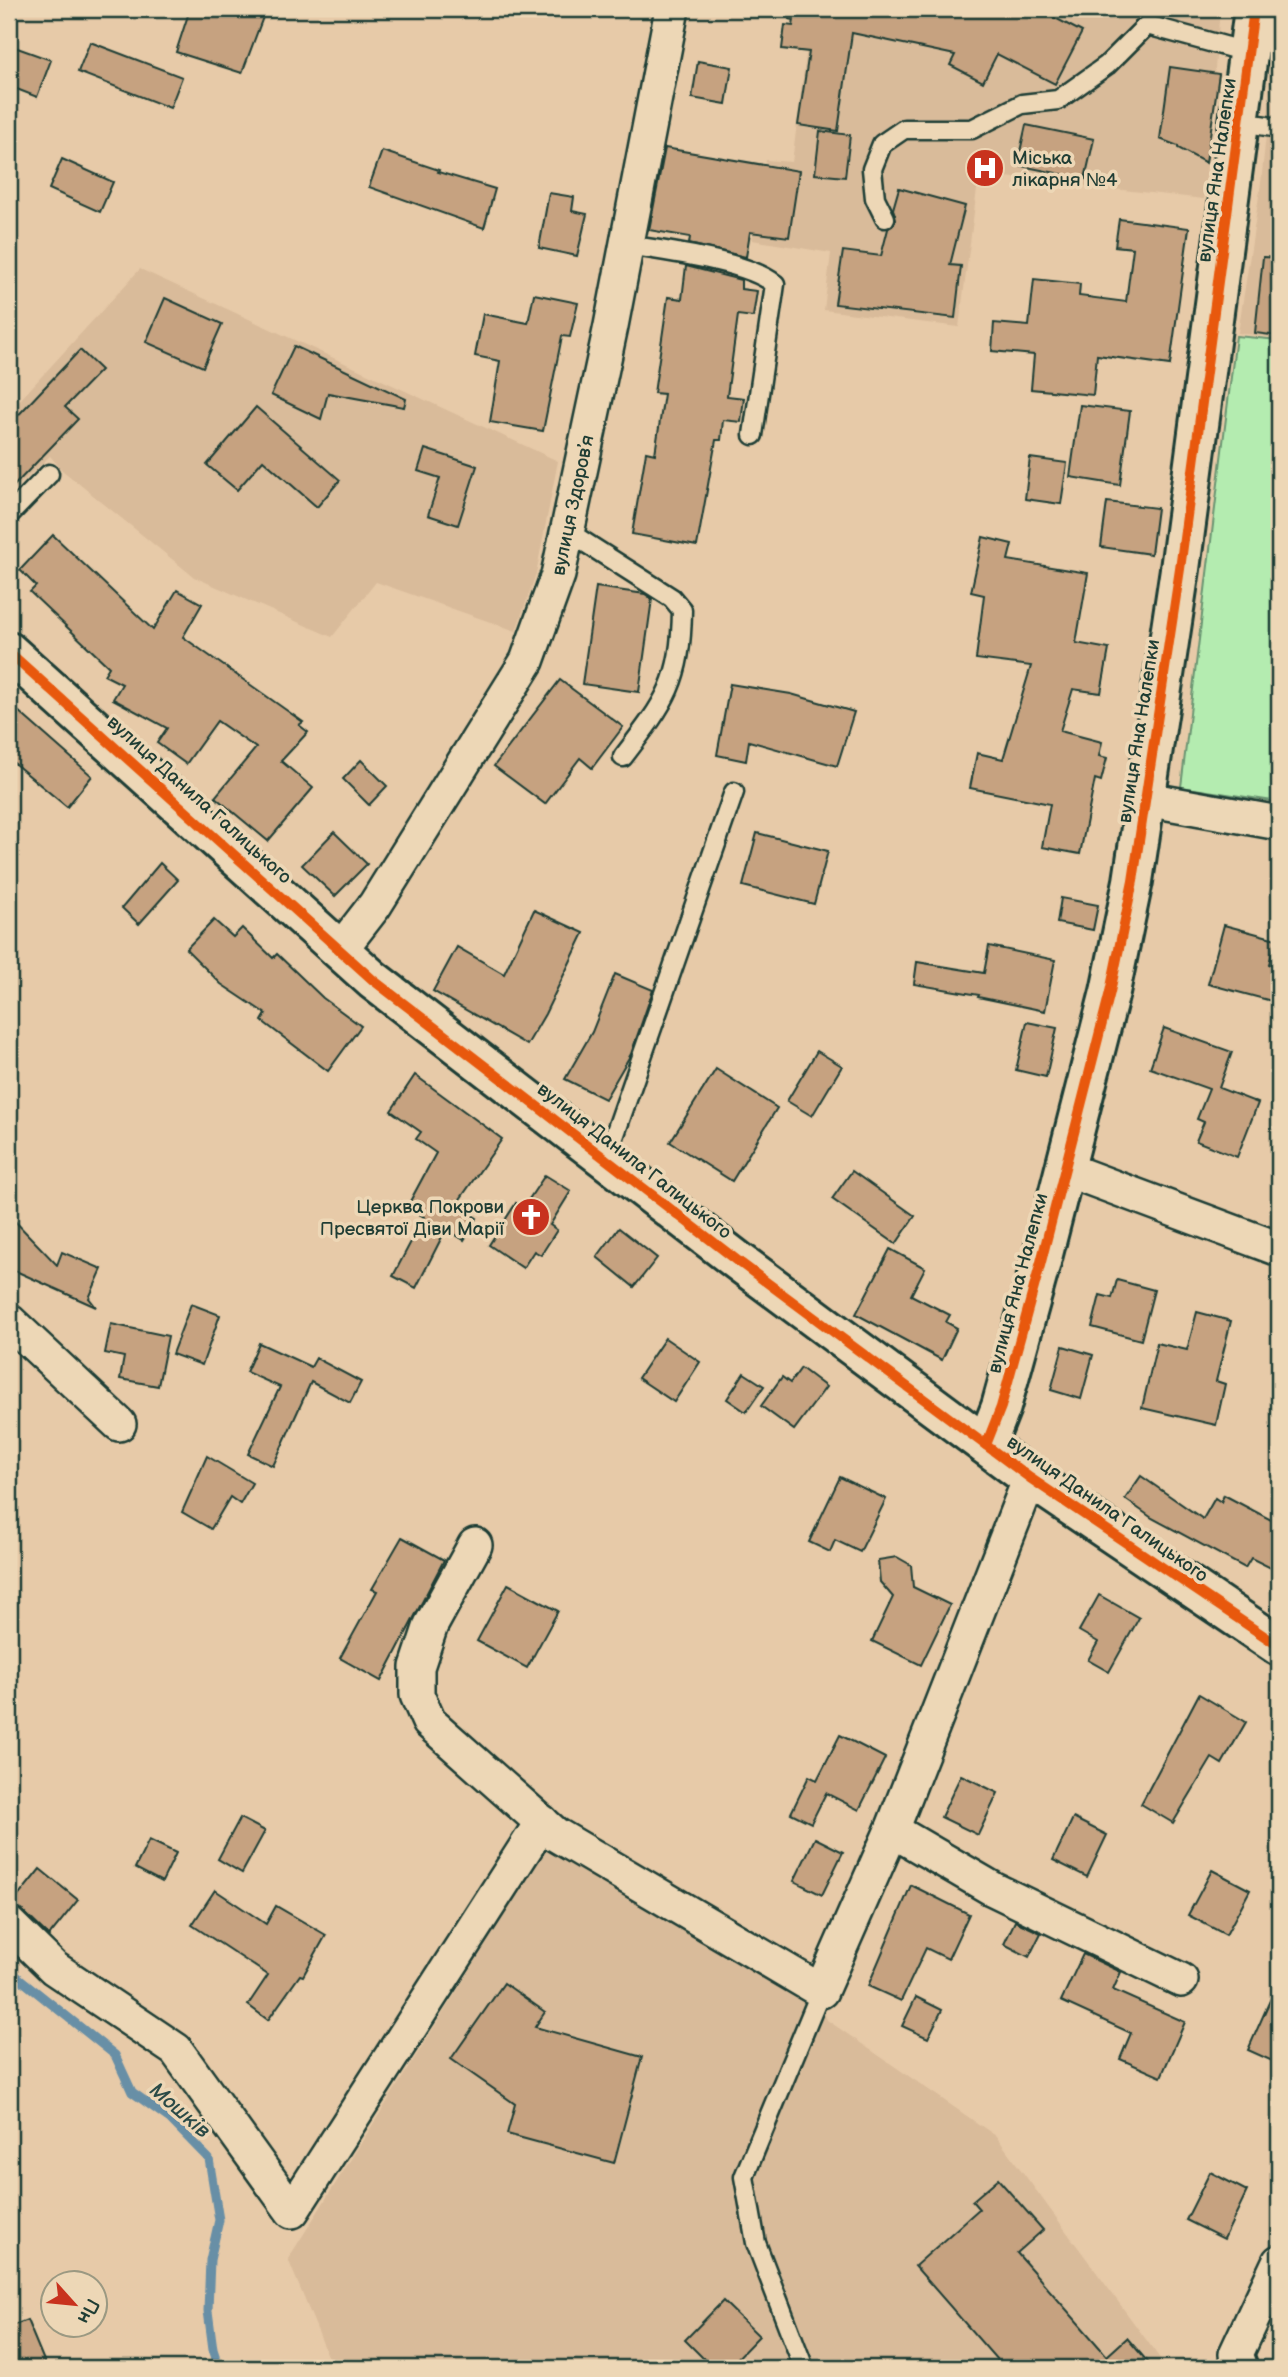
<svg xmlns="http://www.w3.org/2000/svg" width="1288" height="2377" font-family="'Balsamiq Sans',sans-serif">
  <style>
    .built { fill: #d9bb9a }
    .green { fill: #b4ecb0; stroke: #6a9472; stroke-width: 2 }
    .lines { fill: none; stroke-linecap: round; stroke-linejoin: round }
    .stream { stroke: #688fa6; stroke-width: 9 }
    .building { fill: #c6a280; stroke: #1f3d34; stroke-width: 2 }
    .service-casing { stroke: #1f3d34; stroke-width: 23 }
    .minor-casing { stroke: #1f3d34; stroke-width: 38 }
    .tertiary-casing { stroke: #1f3d34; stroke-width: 44 }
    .service { stroke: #edd7b6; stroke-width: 18 }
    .minor { stroke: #edd7b6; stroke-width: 33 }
    .tertiary { stroke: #edd7b6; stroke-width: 38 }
    .cycleway-casing { stroke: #edd7b6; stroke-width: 15 }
    .cycleway { stroke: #e8590c; stroke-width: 10 }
    .labels { text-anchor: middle; stroke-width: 7; stroke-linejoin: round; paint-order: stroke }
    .poi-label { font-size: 19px; fill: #1f3d34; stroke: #edd7b6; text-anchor: start }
    .street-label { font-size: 19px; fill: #1f3d34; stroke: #edd7b6 }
    .water-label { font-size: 21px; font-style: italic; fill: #2b4b47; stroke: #edd7b6 }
  </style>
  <rect width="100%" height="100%" fill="#e7caa8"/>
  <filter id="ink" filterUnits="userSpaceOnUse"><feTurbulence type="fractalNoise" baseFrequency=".0143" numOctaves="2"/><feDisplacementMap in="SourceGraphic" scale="14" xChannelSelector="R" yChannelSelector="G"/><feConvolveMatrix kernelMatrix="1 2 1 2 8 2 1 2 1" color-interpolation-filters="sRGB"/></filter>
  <g filter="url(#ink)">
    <g class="built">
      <polygon points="821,9 1220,9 1204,199 979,174 959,327 824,310 831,253 752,240 766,160 792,162 809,31 818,32"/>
      <polygon points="1279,9 1279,338 1238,333 1261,183"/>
      <polygon points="140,269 558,461 536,574 516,631 376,582 332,637 194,577 62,470 50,456 9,495 9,412"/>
      <polygon points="552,1840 818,1993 827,2020 996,2136 1167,2368 333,2368 288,2259"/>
    </g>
    <polygon class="green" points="1236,336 1279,340 1279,802 1181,787"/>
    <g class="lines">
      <polyline class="stream" points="9,1970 115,2055 132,2092 170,2119 209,2159 219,2220 210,2260 208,2311 213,2349 219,2368"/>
    </g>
    <g class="building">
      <polygon points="190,9 266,9 242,73 176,52"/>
      <polygon points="790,9 1038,9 1082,32 1055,84 997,54 983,82 950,65 955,55 852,33 838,131 798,125 809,52 782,49 785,25 793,26 794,20 789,19"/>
      <polygon points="90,42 182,77 170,108 78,72"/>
      <polygon points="9,45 51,60 37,97 9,86"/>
      <polygon points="698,61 732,67 726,104 692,98"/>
      <polygon points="1170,67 1219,74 1206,163 1178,148 1178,146 1160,139"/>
      <polygon points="1026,125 1094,139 1085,179 1017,165"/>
      <polygon points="820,131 850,135 845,177 815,174"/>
      <polygon points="665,148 799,171 789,237 750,232 746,257 689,244 690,237 649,230"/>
      <polygon points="382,151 439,170 438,172 495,189 484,228 369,187"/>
      <polygon points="62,159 113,182 100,212 49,189"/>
      <polygon points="899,188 965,206 950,265 961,266 955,318 835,304 843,251 881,256 888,229 896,219 893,209"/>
      <polygon points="549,193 574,197 572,211 587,214 577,256 539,248"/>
      <polygon points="1119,219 1189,228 1170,365 1097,355 1093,395 1031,389 1034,355 992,351 994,323 1029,326 1034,279 1080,284 1079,296 1126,302 1133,248 1115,246"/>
      <polygon points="1263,257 1279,258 1279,336 1255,333"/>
      <polygon points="686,266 741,280 741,289 757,291 753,317 738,315 727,396 744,398 741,422 723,420 721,440 716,440 697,546 632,534 646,452 655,454 664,394 654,393 668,297 682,299"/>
      <polygon points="534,294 578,303 570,337 562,336 543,431 490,422 500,361 475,356 483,314 528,323"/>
      <polygon points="165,298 222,324 203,367 146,342"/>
      <polygon points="294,346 406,399 404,407 328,393 321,419 271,395"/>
      <polygon points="80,350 101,370 65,407 78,419 9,491 9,425"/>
      <polygon points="1080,405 1130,411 1120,485 1070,477"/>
      <polygon points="256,407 340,480 317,507 263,460 237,490 207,465"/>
      <polygon points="425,449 477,466 458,525 428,515 440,478 418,471"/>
      <polygon points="1030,458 1067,463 1061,504 1025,499"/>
      <polygon points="1107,502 1157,508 1151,554 1101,547"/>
      <polygon points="53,535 153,630 177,590 202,604 183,637 303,722 299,725 308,732 281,761 313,788 268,841 215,797 256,748 217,721 186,764 157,743 167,728 113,699 122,684 104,675 109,667 30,592 36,586 20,570"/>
      <polygon points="983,537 1012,544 1008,560 1088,573 1076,643 1109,649 1101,693 1073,689 1060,731 1102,742 1099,756 1107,758 1101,781 1095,779 1080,854 1042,847 1050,804 970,788 977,753 1003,759 1031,666 976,659 984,595 971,592"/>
      <polygon points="596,587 645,594 652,599 639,692 582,684"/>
      <polygon points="560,680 623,727 592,768 580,758 545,804 494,766"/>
      <polygon points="730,684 791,694 854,712 837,766 749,741 746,761 717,755"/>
      <polygon points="9,703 92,776 67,807 9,759"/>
      <polygon points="361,760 387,786 369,805 343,779"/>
      <polygon points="334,832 367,864 335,896 302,865"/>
      <polygon points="757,833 828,851 814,904 743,886"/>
      <polygon points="160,863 178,880 139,924 122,908"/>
      <polygon points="1061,898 1098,905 1093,930 1057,923"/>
      <polygon points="534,910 584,933 545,1014 527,1045 433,991 457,947 504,974"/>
      <polygon points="214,920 233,937 242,928 273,958 277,954 323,998 361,1026 328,1071 262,1021 266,1014 221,984 186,949"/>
      <polygon points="1224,925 1276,939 1269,964 1279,966 1279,1003 1208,984"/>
      <polygon points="989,946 1055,960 1045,1011 978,997 979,995 914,984 917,962 984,973"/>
      <polygon points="615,974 653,990 631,1054 605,1099 565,1079 592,1032"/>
      <polygon points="1027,1022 1057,1028 1046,1077 1016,1070"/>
      <polygon points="1164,1028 1232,1052 1219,1088 1258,1103 1237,1157 1196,1141 1204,1122 1197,1119 1209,1089 1150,1068"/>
      <polygon points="817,1051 842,1066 812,1116 787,1101"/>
      <polygon points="716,1069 777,1108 732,1181 670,1142"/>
      <polygon points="415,1075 502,1139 456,1205 477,1218 464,1240 446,1229 416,1288 393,1276 424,1217 407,1207 436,1153 416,1139 421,1132 391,1111"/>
      <polygon points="852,1171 915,1216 896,1244 832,1199"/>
      <polygon points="545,1175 571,1191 550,1225 557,1230 541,1255 534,1251 523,1268 489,1245 516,1203 523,1208"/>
      <polygon points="9,1215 57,1265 62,1252 102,1269 89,1298 96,1307 9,1268"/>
      <polygon points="619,1228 657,1258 634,1287 597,1257"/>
      <polygon points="890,1249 925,1268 911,1295 950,1315 946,1322 957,1328 942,1360 856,1314"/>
      <polygon points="1117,1280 1154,1290 1141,1340 1092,1327 1100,1295 1112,1298"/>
      <polygon points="191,1304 220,1315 202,1365 172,1354"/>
      <polygon points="1197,1312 1231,1321 1216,1381 1225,1384 1216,1425 1142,1408 1157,1343 1187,1350"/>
      <polygon points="111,1324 168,1336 158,1386 120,1379 124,1357 105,1353"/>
      <polygon points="665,1338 700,1362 674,1402 638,1378"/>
      <polygon points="259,1343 311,1367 316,1358 361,1382 350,1403 311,1382 273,1466 248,1454 280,1387 246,1372"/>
      <polygon points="1063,1346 1093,1355 1081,1399 1051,1390"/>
      <polygon points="801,1368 826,1387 794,1430 761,1406 782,1377 790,1383"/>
      <polygon points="744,1373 764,1386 746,1412 727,1399"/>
      <polygon points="207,1456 252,1483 240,1504 230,1497 211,1529 182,1512"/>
      <polygon points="1141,1476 1203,1519 1215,1498 1221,1502 1224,1495 1279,1524 1279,1572 1251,1558 1245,1568 1152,1518 1125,1499"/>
      <polygon points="840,1477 886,1499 860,1552 835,1540 830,1552 809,1542"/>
      <polygon points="402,1537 444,1560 381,1681 340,1658 377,1591 372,1589"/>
      <polygon points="897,1557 911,1565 913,1587 950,1605 921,1665 872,1641 893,1597 880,1582 878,1560"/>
      <polygon points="508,1584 558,1611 527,1668 477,1641"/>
      <polygon points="1099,1595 1139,1618 1109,1672 1088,1660 1098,1642 1079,1631"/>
      <polygon points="1199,1694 1246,1722 1222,1764 1212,1758 1173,1823 1141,1804"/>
      <polygon points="840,1735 885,1758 859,1810 826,1793 811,1823 791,1813 809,1776 817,1780"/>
      <polygon points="961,1775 998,1793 978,1835 941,1817"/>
      <polygon points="240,1818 265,1831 242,1873 218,1859"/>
      <polygon points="1073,1818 1107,1835 1087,1877 1053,1860"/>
      <polygon points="815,1838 843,1852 822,1895 794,1881"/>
      <polygon points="149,1840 176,1853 162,1882 135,1868"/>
      <polygon points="40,1869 78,1900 49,1936 22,1910 11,1905"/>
      <polygon points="1212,1870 1250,1890 1226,1935 1188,1915"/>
      <polygon points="911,1885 969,1914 948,1959 926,1948 901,2001 868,1986"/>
      <polygon points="215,1890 266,1924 276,1906 326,1935 303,1976 300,1975 268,2020 248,2005 268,1975 192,1925"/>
      <polygon points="1015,1921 1041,1933 1029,1957 1004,1944"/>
      <polygon points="1083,1954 1121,1972 1113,1990 1185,2022 1161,2077 1120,2059 1131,2033 1061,2001"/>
      <polygon points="1279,1980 1279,2064 1248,2050"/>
      <polygon points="504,1983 545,2012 535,2027 642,2057 614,2163 507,2134 515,2104 451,2059"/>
      <polygon points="916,1997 942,2010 928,2038 902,2026"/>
      <polygon points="1210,2172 1247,2191 1224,2239 1186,2220"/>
      <polygon points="998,2179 1043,2230 1017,2253 1107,2356 1127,2338 1153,2368 1004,2368 915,2266 979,2209 972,2201"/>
      <polygon points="723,2301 759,2336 728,2368 713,2368 685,2340"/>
      <polygon points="27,2320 47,2368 9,2368 9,2327"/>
    </g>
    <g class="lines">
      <defs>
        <g id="service">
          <polyline points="1241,122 1279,128"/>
          <polyline points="885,218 875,198 872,169 882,144 904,129 972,129 1022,104 1058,100 1107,65 1147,25 1250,53"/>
          <path d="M 627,245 C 664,251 747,261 775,284 L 753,435"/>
          <polyline points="9,515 49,474"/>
          <path d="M 567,531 L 672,598 L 682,610 C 681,682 666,701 623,757"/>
          <polyline points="606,1160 734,792"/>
          <polyline points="804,2368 756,2243 744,2177 821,1991"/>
        </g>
        <g id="minor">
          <polyline points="1146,799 1279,823"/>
          <polyline points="340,950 375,905 527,661 558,575 611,326 672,9"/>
          <polyline points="1065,1169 1279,1249"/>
          <polyline points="9,1321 119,1424"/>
          <polyline points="475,1545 431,1625 417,1667 417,1695 429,1722 555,1834 821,1991 892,1830 1030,1478"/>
          <polyline points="892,1830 993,1889 1181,1980"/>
          <polyline points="9,1924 54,1968 176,2050 292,2211 542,1822"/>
          <polyline points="1241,2368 1236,2354 1279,2262"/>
        </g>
        <g id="tertiary">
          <polyline points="9,652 373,980 738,1261 1030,1478 1279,1646"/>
          <polyline points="986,1445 1001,1407 1041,1262 1110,992 1133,881 1180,569 1254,9"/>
        </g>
      </defs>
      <use href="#service" class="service-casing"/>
      <use href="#minor" class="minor-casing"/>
      <use href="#tertiary" class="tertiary-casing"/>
      <use href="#service" class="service"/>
      <use href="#minor" class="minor"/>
      <use href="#tertiary" class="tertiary"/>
      <defs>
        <g id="cycleway">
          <polyline points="9,652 373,980 738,1261 1030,1478 1279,1646"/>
          <polyline points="986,1445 1001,1407 1041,1262 1110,992 1133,881 1180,569 1254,9"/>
        </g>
      </defs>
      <use href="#cycleway" class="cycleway-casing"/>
      <use href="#cycleway" class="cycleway"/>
    </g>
  </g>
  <defs>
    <symbol id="hospital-disc" viewBox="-11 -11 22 22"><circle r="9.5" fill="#c8321e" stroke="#edd7b6"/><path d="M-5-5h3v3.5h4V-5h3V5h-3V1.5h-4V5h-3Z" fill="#fff"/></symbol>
    <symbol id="church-disc" viewBox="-11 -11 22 22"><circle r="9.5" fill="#c8321e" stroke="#edd7b6"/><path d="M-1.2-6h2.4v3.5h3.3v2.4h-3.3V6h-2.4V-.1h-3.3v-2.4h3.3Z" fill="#fff"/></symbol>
  </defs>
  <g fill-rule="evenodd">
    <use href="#hospital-disc" x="963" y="146" width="44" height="44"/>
    <use href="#church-disc" x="509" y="1195" width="44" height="44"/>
  </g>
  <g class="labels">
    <g class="poi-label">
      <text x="1012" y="164">Міська<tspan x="1012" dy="22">лікарня №4</tspan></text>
      <text x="504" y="1213" text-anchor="end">Церква Покрови<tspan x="504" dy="22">Пресвятої Діви Марії</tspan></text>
    </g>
    <g class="street-label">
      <text transform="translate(1216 170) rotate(-82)" y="7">вулиця Яна Налепки</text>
      <text transform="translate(572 505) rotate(-78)" y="7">вулиця Здоровʼя</text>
      <text transform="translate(1138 731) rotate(-81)" y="7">вулиця Яна Налепки</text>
      <text transform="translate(200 799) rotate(42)" y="7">вулиця Данила Галицького</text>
      <text transform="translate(635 1160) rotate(38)" y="7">вулиця Данила Галицького</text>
      <text transform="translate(1017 1283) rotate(-75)" y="7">вулиця Яна Налепки</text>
      <text transform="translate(1108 1508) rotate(35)" y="7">вулиця Данила Галицького</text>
    </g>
    <g class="water-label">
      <text transform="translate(180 2110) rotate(41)" y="7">Мошків</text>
    </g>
  </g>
  <rect width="1288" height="2377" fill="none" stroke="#edd7b6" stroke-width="35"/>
  <rect x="18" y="18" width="1253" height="2342" fill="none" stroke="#1f3d34" stroke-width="2.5" filter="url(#ink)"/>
  <g transform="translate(74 2304) rotate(117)"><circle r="33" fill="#edd7b6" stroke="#9b9982" stroke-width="2"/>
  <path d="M0-5L12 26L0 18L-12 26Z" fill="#c8321e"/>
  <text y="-10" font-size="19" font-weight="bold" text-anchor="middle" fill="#1f3d34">Пн</text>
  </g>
</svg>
